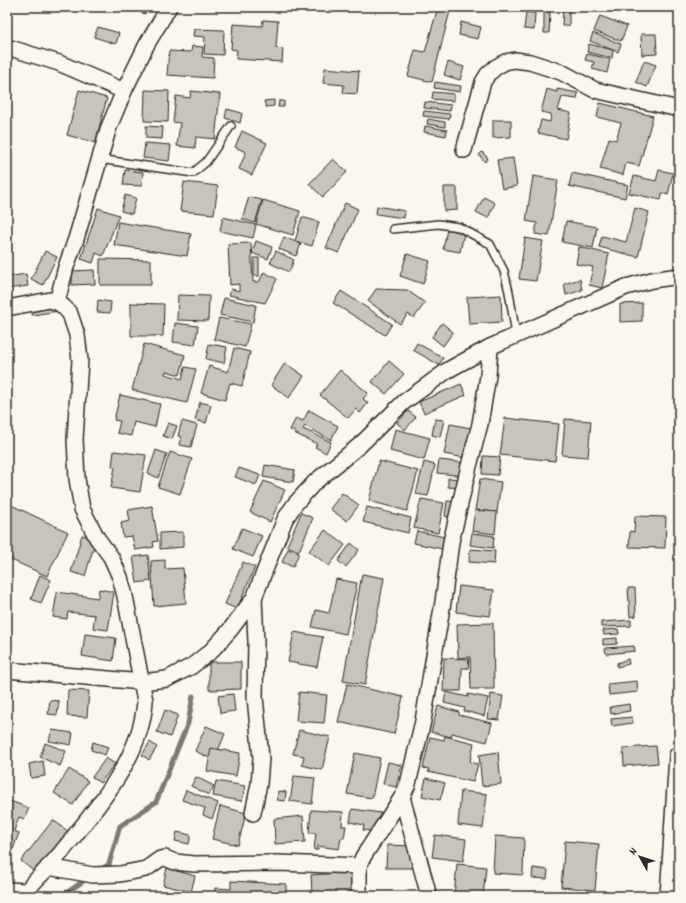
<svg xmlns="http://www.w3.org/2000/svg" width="686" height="903" font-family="Dekko,sans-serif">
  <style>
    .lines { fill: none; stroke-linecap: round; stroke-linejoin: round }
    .stream { stroke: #7b7a75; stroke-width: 5 }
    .building { fill: #c7c4bc; stroke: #2b2b2b }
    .service-casing { stroke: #2b2b2b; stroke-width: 10 }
    .minor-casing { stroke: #2b2b2b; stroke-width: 18 }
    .tertiary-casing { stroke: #2b2b2b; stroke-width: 22 }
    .service { stroke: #fbf7ec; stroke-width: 7 }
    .minor { stroke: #fbf7ec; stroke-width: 15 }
    .tertiary { stroke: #fbf7ec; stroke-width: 19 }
  </style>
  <rect width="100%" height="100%" fill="#fbf7ec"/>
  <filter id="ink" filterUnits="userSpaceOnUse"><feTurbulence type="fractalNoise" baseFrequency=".025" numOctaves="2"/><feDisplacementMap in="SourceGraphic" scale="8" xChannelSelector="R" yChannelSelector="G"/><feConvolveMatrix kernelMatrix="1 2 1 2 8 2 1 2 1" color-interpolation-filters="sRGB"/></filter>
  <g filter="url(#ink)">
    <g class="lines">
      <g class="stream">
        <polyline points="99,871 109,864 120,826 156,802 188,723 193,696"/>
        <polyline points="62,896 89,877"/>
      </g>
    </g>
    <g class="building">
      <polygon points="130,7 148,7 145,14 130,8"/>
      <polygon points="438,7 451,7 432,82 408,76 415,50 425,52"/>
      <polygon points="563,7 569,7 569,26 562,26"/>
      <polygon points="526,12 535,13 534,30 524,29"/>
      <polygon points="544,12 550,12 549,33 544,33"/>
      <polygon points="600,16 627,26 621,41 594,31"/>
      <polygon points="263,20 278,21 276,48 283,49 282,62 236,59 237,50 231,49 233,24 262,26"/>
      <polygon points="461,22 481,27 478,39 459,35"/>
      <polygon points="98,27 119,33 116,44 94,37"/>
      <polygon points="194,29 224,30 223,55 204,54 205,37 193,36"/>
      <polygon points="593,33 621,44 618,52 590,41"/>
      <polygon points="641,34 656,34 657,54 642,55"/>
      <polygon points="589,44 613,50 612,58 587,52"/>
      <polygon points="192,46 203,47 202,57 214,58 213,78 167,75 169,51 191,52"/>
      <polygon points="587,54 610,59 607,73 592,69 594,62 585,60"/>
      <polygon points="644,61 656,65 647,87 636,82"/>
      <polygon points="448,62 464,67 460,80 444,75"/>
      <polygon points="325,68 359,71 357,94 343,93 344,85 323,83"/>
      <polygon points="435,82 461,86 460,92 434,88"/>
      <polygon points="547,89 557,92 557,89 578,93 577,99 562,97 558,110 571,113 566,139 538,133 541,120 550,122 551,114 541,112"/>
      <polygon points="79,90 107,98 95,143 67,135"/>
      <polygon points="145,90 169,91 168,122 144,121"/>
      <polygon points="191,91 220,94 215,139 196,137 195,148 177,146 180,123 173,122 176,96 190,98"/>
      <polygon points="433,92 454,94 454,101 432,99"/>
      <polygon points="274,100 274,106 266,107 264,101"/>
      <polygon points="279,101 284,101 284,107 278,107"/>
      <polygon points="425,102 451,105 450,111 424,108"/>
      <polygon points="600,103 653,116 639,166 626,163 623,175 600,169 609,138 616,140 621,123 597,117"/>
      <polygon points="227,109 242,113 240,123 225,118"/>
      <polygon points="424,111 450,114 449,119 423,116"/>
      <polygon points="428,119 445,122 445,127 427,124"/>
      <polygon points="493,120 511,120 511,137 493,138"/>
      <polygon points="146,126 163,127 162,139 146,138"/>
      <polygon points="425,126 447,130 446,136 424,132"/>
      <polygon points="242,131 267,143 252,175 239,169 246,152 235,147"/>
      <polygon points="145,143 171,145 169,161 143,158"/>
      <polygon points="482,152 488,158 485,162 479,155"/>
      <polygon points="513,158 517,186 502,189 497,160"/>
      <polygon points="333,159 347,172 323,197 309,184"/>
      <polygon points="125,170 143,172 142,186 123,185"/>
      <polygon points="659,170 673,173 668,195 662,193 661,200 629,193 634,176 656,181"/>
      <polygon points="572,173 628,185 625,198 569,186"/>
      <polygon points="533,176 558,180 549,236 535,234 537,223 526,221"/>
      <polygon points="184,182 218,186 214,214 180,211"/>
      <polygon points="444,187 457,187 457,210 444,211"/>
      <polygon points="125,195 136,198 132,214 121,211"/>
      <polygon points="249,197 262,200 255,223 242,219"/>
      <polygon points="484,197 495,203 488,218 476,212"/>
      <polygon points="263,200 300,211 293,235 256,224"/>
      <polygon points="345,203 358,209 339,253 326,248"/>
      <polygon points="377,206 405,211 404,218 376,214"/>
      <polygon points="98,208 119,215 103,256 96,253 93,263 81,259"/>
      <polygon points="635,208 649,212 638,257 599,247 602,236 626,242"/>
      <polygon points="223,217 256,225 253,238 220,231"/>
      <polygon points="302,217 319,222 312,246 295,241"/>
      <polygon points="566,221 597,227 593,248 562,242"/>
      <polygon points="118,222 191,234 187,256 114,245"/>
      <polygon points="447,229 464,233 460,252 443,249"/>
      <polygon points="284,237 301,244 296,256 279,249"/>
      <polygon points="525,238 543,241 536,281 519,279"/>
      <polygon points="256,241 272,247 268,259 252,253"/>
      <polygon points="251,243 253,282 259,282 264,272 277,279 265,303 229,295 231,289 239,291 239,284 230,285 228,244"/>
      <polygon points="579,247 609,254 602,288 589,285 593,267 576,264"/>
      <polygon points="45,251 57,257 43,285 31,279"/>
      <polygon points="276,251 294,260 289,272 270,263"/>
      <polygon points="407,254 430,261 423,284 400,276"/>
      <rect x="254" y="258" width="5" height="18"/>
      <polygon points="100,259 151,260 151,285 100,285"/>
      <polygon points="94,270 95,284 72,285 72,271"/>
      <polygon points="26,274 28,286 7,289 7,277"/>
      <polygon points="580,279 582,290 566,295 564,284"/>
      <polygon points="376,289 407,290 425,303 414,318 408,314 400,324 368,301"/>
      <polygon points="341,291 392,324 385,335 333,303"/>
      <polygon points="178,295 209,296 208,321 177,320"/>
      <polygon points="501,295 502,322 469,324 467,297"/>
      <polygon points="224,298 256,305 253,322 220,315"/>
      <polygon points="98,300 111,302 110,313 97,312"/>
      <polygon points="131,303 164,304 163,336 131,336"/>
      <polygon points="642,303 642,321 620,322 620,304"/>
      <polygon points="58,304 59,311 32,315 31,308"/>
      <polygon points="219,318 251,324 245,347 214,339"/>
      <polygon points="175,323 198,326 195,345 173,342"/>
      <polygon points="442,323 453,332 443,346 432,337"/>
      <polygon points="417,343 443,358 439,365 413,350"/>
      <polygon points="144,344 185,355 180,375 166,371 165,374 182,379 185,367 196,369 187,403 132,390"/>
      <polygon points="209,344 227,347 224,363 206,359"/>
      <polygon points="234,348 250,352 242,386 230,383 225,400 201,393 209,366 228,372"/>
      <polygon points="389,361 404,374 386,394 372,382"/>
      <polygon points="285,363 304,376 289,398 271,385"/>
      <polygon points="340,370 368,393 363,399 368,403 360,413 356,409 348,418 320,395"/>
      <polygon points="461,384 466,395 424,413 419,402"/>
      <polygon points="120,395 160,404 155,427 134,422 131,436 117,433 120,421 114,420"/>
      <polygon points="200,402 211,405 206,423 195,420"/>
      <polygon points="309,410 338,426 331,440 305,426 303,429 331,442 326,453 315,447 317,444 294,433 294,431 290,430 296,418 303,421"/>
      <polygon points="408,411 416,417 405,430 397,423"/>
      <polygon points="505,418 559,424 555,461 500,455"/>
      <polygon points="435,419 444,420 440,437 432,435"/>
      <polygon points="565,419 591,421 588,457 562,455"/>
      <polygon points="182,421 197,425 191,447 179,445 181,437 178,436"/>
      <polygon points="168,423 177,426 172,439 163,436"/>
      <polygon points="450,424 471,428 465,458 444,454"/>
      <polygon points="395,429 430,438 424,460 390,451"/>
      <polygon points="156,450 167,454 158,478 148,473"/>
      <polygon points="114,451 146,455 140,492 111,488 115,467 112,466"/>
      <polygon points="170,452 192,459 180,494 158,487"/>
      <polygon points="483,456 500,457 498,475 482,474"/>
      <polygon points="439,460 466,463 464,476 437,473"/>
      <polygon points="379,461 418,471 407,511 369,501"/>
      <polygon points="424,462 435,465 428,496 416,494"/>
      <polygon points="265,465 295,470 293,482 263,477"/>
      <polygon points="239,468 260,475 256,485 235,477"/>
      <polygon points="448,478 463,479 462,488 448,487"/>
      <polygon points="480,479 501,482 497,512 475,510"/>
      <polygon points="264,481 285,490 270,522 250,512"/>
      <polygon points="342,493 359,505 347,521 330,509"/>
      <polygon points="421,499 444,503 438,533 414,528"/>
      <polygon points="447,501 456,502 454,518 445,516"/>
      <polygon points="7,503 68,532 47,576 7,558"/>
      <polygon points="152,506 158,541 153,542 154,547 135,550 132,536 123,537 121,523 130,521 128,510"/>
      <polygon points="367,507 411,518 408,533 363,522"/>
      <polygon points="475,510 497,512 495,534 472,531"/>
      <polygon points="301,513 313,518 299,551 287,546"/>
      <polygon points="635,516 666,517 665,548 629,547 630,531 634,532"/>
      <polygon points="242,528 262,536 253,557 233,549"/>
      <polygon points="325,530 345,545 329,566 309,551"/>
      <polygon points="417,531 449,538 447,550 414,543"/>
      <polygon points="183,532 183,547 160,549 160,533"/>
      <polygon points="472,533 494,536 493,548 470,545"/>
      <polygon points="82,535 96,539 85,576 71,572"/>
      <polygon points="351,543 359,550 346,567 338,561"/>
      <polygon points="288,549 299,553 293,567 282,562"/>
      <polygon points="470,549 495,551 494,564 469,562"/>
      <polygon points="148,555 151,581 137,583 133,557"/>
      <polygon points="165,560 165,569 183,568 186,603 154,606 151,561"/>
      <polygon points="243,562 255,567 237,609 225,604"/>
      <polygon points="362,574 384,578 365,685 343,681"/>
      <polygon points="40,575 51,580 41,603 31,599"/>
      <polygon points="336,579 357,583 346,634 312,627 316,610 329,613"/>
      <polygon points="459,586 494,590 490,616 456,612"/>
      <polygon points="628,588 635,588 636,616 630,617"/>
      <polygon points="99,589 114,592 108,630 93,628 95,615 68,612 67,619 53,617 57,592 98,598"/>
      <polygon points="631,620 631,626 601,627 601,622"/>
      <polygon points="493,623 494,689 471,689 470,657 458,658 457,624"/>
      <polygon points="618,629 619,634 604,635 603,630"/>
      <polygon points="294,632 323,637 317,667 288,662"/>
      <polygon points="85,634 116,638 113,661 82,656"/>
      <polygon points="617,638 617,644 603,645 603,639"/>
      <polygon points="634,646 635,651 606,654 605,648"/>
      <polygon points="444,658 469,659 468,668 462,668 461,691 443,691"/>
      <polygon points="628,659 629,664 617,667 617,663"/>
      <polygon points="209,662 241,662 241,689 209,690"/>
      <polygon points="637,681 638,692 609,695 608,684"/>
      <polygon points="347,684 403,697 394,734 338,722"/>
      <polygon points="68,690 89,691 87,717 67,716"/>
      <polygon points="299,692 327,695 324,723 296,721"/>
      <polygon points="446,692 468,697 468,694 488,698 484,716 464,711 465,708 444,703"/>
      <polygon points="233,694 235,711 220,713 218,696"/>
      <polygon points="491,694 503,696 499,720 488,719"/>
      <polygon points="50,700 59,701 57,715 48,714"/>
      <polygon points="629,704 630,711 611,714 610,707"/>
      <polygon points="438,706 459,712 459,715 492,723 487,742 452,733 451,737 431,732"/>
      <polygon points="165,710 178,715 170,737 157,732"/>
      <polygon points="632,717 633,723 612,726 611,719"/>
      <polygon points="206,726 225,734 214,760 195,751"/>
      <polygon points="52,730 73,733 71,745 49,741"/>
      <polygon points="299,730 330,737 322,770 302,765 304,756 293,754"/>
      <polygon points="445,736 474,743 470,762 478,764 473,782 428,772 429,769 423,768 430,737 444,740"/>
      <polygon points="93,742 108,747 105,755 91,750"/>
      <polygon points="150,742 157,747 149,760 142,755"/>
      <polygon points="45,743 66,751 60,766 40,757"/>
      <polygon points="656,746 658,763 624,766 623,748"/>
      <polygon points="211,748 240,753 236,776 207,771"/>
      <polygon points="498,752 501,784 482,786 479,755"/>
      <polygon points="355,753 380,758 372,798 347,794"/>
      <polygon points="106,758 115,764 100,783 92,777"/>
      <polygon points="43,761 45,776 31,778 29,764"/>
      <polygon points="388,762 402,765 396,787 383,784"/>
      <polygon points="69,769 88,781 73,805 54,793"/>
      <polygon points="294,776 315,778 312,804 290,801"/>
      <polygon points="196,777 214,786 209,795 191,786"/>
      <polygon points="426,778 445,783 440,800 422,796"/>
      <polygon points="216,781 245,786 242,801 213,796"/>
      <polygon points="186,790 218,803 212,819 203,815 205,808 182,800"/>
      <polygon points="278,791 286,792 285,801 277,800"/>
      <polygon points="461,791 487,794 483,828 458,825"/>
      <polygon points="7,800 29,808 24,819 19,817 14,831 19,833 13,849 7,847"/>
      <polygon points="220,806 246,813 238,845 212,839"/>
      <polygon points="352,809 381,813 378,832 363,830 364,825 350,822"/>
      <polygon points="311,810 343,812 342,826 346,826 344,838 341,838 339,849 318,846 318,850 314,850 316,833 309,833"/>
      <polygon points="303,816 305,842 275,844 274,819"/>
      <polygon points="53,820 69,832 36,873 21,861"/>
      <polygon points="177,832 191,835 189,844 175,841"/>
      <polygon points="435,835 466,839 463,861 432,857"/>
      <polygon points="495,836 524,838 523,875 493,873"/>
      <polygon points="565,841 599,844 595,890 561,887"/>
      <polygon points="387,845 412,846 412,868 386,868"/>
      <polygon points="457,864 486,867 483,896 454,896"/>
      <polygon points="167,868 195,876 191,892 163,885"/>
      <polygon points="533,868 548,870 547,879 532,878"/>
      <polygon points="354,872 356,896 312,896 311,875"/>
      <polygon points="231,881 286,884 286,896 214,896 215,888 231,889"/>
    </g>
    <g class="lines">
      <defs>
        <g id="service">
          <polyline points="99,159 193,173 206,162 231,126"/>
          <polyline points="393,229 438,224 459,227 490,244 504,271 509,292 516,335"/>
        </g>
        <g id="minor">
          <polyline points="7,47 59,63 124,91"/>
          <polyline points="464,150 483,82 488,74 496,67 505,62 515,60 530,62 561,72 595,90 679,109"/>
          <polyline points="57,302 66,267 76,239 109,127 124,91 147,44 169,7"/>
          <path d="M 7,308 L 50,300 L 57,302 L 64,307 L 70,314 L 77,335 L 80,360 L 75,439 L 77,479 L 82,509 L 97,538 L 111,557 L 120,577 L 125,596 L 145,701 C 142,748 112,788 84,824 C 74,836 64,850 53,862 C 44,873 31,883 23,896"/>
          <polyline points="7,670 142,682 167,679 192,666 211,651 230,630 254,598 285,519 295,504 315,482 360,445 404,402 448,370 490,347 626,287 652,280 679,276"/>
          <polyline points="402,797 429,896"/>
          <polyline points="253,813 259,784 261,758 255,697 256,642 254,598"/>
          <polyline points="48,867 93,875 120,874 146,869 160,859 165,858 175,862 194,864 279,863 359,866"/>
          <polyline points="7,890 26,891"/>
          <polyline points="359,896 359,866 363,857 402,797 408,784 423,721 443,602 451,542 469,466 480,424 488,376 490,347"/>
        </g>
        <polyline id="tertiary" points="670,896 679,756"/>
      </defs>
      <use href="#service" class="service-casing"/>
      <use href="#minor" class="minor-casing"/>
      <use href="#tertiary" class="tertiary-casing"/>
      <use href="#service" class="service"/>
      <use href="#minor" class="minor"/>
      <use href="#tertiary" class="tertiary"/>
    </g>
  </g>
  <rect width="686" height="903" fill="none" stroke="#fbf7ec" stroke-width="24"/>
  <rect x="12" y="12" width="662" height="879" fill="none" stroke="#2b2b2b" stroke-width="1.5" filter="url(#ink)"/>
  <g transform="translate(640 857) rotate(309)" stroke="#fbf7ec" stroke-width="3" paint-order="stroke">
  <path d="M0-3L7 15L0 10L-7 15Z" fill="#2b2b2b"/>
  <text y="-6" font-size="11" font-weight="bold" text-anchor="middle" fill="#2b2b2b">N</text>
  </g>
</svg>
